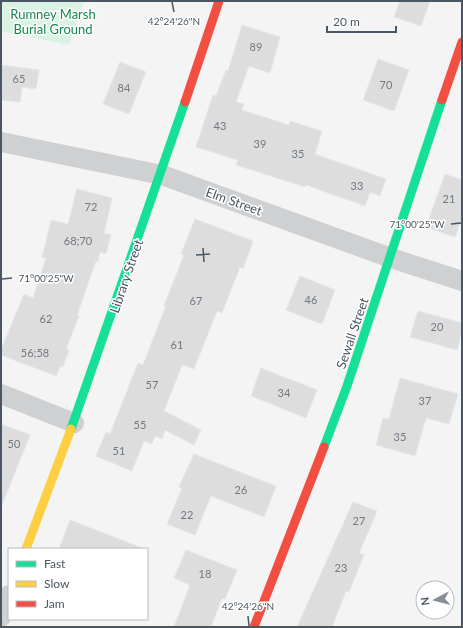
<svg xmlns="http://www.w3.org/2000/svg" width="463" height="628" font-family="Lato,sans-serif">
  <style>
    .green { fill: #d9f2e3 }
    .building { fill: #ddddde; stroke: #e5e6e7 }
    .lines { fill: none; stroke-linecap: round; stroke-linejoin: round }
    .street { stroke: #ced0d2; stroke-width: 20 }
    .fast { stroke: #16e098; stroke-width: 9 }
    .slow { stroke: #ffcf43; stroke-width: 9 }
    .jam { stroke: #f24e42; stroke-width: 9 }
    .ticks { fill: none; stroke: #4a5661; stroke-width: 1.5 }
    .labels { text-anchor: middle; stroke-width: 3; stroke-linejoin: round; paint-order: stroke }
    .number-label { font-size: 11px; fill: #707881 }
    .park-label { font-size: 13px; fill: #17864f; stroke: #fff }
    .street-label { font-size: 13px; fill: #4a5661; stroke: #fff }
    .ticks-label { font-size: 10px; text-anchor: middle; fill: #4a5661; stroke: #fff; stroke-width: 3; stroke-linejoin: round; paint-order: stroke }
  </style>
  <rect width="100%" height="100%" fill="#f4f4f4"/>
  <polygon class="green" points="1,1 84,1 69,45 1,31"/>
  <g class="building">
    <polygon points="400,1 430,1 421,26 394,17"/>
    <polygon points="242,25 280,37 270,73 249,66 236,102 244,104 242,110 289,125 290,121 322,131 315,154 386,179 380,196 370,192 365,206 306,185 305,187 236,165 238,160 196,147 213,95 216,96 226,70 228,71"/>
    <polygon points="378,59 409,70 394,111 363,100"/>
    <polygon points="120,62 146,72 129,114 103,104"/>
    <polygon points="1,65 39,70 36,89 22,87 20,102 1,100"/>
    <polygon points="445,174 462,180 462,218 455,237 426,227"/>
    <polygon points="77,189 112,198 104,233 111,235 106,254 100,252 98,262 96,261 77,315 79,316 66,349 69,350 63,367 60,366 56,376 1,355 1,350 24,294 33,298 46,258 42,257 51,220 68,224"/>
    <polygon points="195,219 253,241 243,269 240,267 222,313 217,311 194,369 182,365 164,411 201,430 194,445 165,430 162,439 155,436 152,444 144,441 132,471 96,456 106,432 110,434 138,363 143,365 166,306 164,306 184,255 181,254"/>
    <polygon points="300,276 335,290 322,324 286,310"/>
    <polygon points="418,311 462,323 462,331 457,350 410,337"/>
    <polygon points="261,368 317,390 306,418 251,396"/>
    <polygon points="400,378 458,394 449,424 426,418 415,456 376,445 383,418 389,419"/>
    <polygon points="1,424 30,435 2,505 1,505"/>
    <polygon points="194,454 276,486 264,517 211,496 195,535 167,524 182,488 179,487"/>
    <polygon points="353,502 377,511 359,553 364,555 349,592 346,591 332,627 297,627"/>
    <polygon points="70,520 142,548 142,549 59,549"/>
    <polygon points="186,550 237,570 225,599 222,598 211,627 174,627 190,585 174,578"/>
  </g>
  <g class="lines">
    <g class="street">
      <polyline points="1,142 162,175 391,258 462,281"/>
      <polyline points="1,394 74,423"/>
      <polyline points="1,617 9,595"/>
    </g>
    <g class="fast">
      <polyline points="71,429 185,102"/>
      <polyline points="324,447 347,386 442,100"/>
    </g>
    <polyline class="slow" points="26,549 71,429"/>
    <g class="jam">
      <polyline points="442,100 462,42"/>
      <polyline points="185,102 219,1"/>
      <polyline points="254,627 324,447"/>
    </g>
  </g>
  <path class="ticks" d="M 172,2 L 174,12M 451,224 L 461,223M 203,248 L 204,262M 196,255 L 210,254M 2,279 L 12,278M 248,616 L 249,626"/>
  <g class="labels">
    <g class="number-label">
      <text x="256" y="51">89</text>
      <text x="19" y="83">65</text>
      <text x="386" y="89">70</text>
      <text x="124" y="92">84</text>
      <text x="220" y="130">43</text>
      <text x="260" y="148">39</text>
      <text x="298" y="158">35</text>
      <text x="357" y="190">33</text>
      <text x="449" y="203">21</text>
      <text x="91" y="211">72</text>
      <text x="78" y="245">68;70</text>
      <text x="311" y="304">46</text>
      <text x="196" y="305">67</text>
      <text x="46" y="323">62</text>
      <text x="437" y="331">20</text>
      <text x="177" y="349">61</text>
      <text x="35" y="357">56;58</text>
      <text x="152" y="389">57</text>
      <text x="284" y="397">34</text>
      <text x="425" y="405">37</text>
      <text x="140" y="429">55</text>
      <text x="400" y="441">35</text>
      <text x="14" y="448">50</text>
      <text x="119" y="455">51</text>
      <text x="241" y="494">26</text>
      <text x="187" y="519">22</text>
      <text x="359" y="525">27</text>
      <text x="341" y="572">23</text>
      <text x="205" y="578">18</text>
    </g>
    <g class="park-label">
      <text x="53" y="19">Rumney Marsh<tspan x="53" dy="15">Burial Ground</tspan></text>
    </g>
    <g class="street-label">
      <text transform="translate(234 201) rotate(20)" y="5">Elm Street</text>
      <text transform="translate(126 276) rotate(-71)" y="5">Library Street</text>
      <text transform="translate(352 333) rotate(-71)" y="5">Sewall Street</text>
    </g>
  </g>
  <g class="ticks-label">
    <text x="174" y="25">42°24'26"N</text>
    <text x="417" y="228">71°00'25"W</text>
    <text x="46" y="282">71°00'25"W</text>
    <text x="248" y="610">42°24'26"N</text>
  </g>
  <rect width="463" height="628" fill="none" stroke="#4a5661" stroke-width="4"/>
  <rect x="8" y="548" width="140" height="72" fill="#ffffff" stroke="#b7bbc0"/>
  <rect x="16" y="561" width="20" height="6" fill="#16e098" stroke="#b7bbc0"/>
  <text x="44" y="568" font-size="12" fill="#4a5661">Fast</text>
  <rect x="16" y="581" width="20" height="6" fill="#ffcf43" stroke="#b7bbc0"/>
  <text x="44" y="588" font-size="12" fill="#4a5661">Slow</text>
  <rect x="16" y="601" width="20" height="6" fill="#f24e42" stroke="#b7bbc0"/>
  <text x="44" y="608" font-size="12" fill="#4a5661">Jam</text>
  <g transform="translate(435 600) rotate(263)"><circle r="19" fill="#ffffff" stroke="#b7bbc0"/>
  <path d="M0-3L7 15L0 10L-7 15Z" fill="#868d94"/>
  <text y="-6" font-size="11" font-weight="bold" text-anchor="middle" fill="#4a5661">N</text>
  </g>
  <path d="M327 26v6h69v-6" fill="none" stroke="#4a5661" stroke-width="2"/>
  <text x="333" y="26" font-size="12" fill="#4a5661" stroke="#ffffff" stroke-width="3" paint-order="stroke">20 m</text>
</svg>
